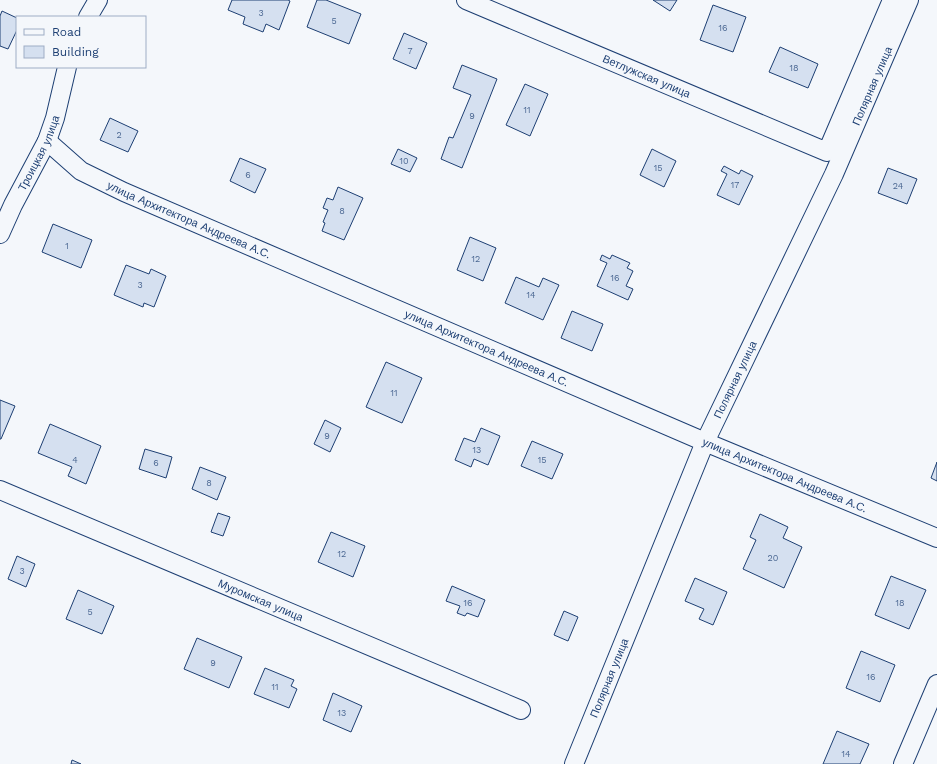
<svg xmlns="http://www.w3.org/2000/svg" width="937" height="764" font-family="'Work Sans',sans-serif">
  <style>
    .building { fill: #d5e0f0; stroke: #1d3f73 }
    .lines { fill: none; stroke-linecap: round; stroke-linejoin: round }
    .minor-casing { stroke: #1d3f73; stroke-width: 20 }
    .minor { stroke: #f4f7fb; stroke-width: 18 }
    .labels { text-anchor: middle; stroke-width: 3; stroke-linejoin: round; paint-order: stroke }
    .number-label { font-size: 9px; fill: #4b6792 }
    .street-label { font-size: 11px; fill: #1d3f73; stroke: #f4f7fb }
  </style>
  <rect width="100%" height="100%" fill="#f4f7fb"/>
  <g class="building">
    <polygon points="232,0 288,0 290,1 279,30 266,24 263,32 243,24 245,17 228,10"/>
    <polygon points="317,0 326,0 361,14 349,44 307,27"/>
    <polygon points="653,0 677,0 670,11"/>
    <polygon points="713,5 746,17 733,52 700,40"/>
    <polygon points="2,11 17,18 17,30 8,49 0,46 0,16"/>
    <polygon points="404,33 427,43 416,69 393,59"/>
    <polygon points="780,47 818,64 808,88 769,72"/>
    <polygon points="462,65 497,79 462,168 441,159 449,137 453,138 471,95 453,88"/>
    <polygon points="525,84 548,94 530,136 506,125"/>
    <polygon points="110,118 138,131 128,152 100,140"/>
    <polygon points="398,149 417,158 410,172 391,164"/>
    <polygon points="652,149 676,161 664,187 640,175"/>
    <polygon points="240,158 266,169 255,193 230,181"/>
    <polygon points="724,166 739,174 741,170 753,176 739,205 717,195 727,174 721,171"/>
    <polygon points="888,168 917,179 907,204 878,193"/>
    <polygon points="338,187 363,198 344,240 322,231 325,223 323,222 328,210 323,208 327,198 333,200"/>
    <polygon points="53,224 92,240 81,268 42,252"/>
    <polygon points="470,237 496,248 483,281 457,270"/>
    <polygon points="602,255 610,259 612,255 630,263 627,268 633,271 626,286 633,289 628,300 597,286 607,263 600,260"/>
    <polygon points="126,265 149,274 151,269 166,276 154,307 144,303 143,307 114,295"/>
    <polygon points="516,277 539,287 543,278 559,285 543,320 505,303"/>
    <polygon points="572,311 603,324 592,351 561,338"/>
    <polygon points="386,362 422,378 402,423 366,407"/>
    <polygon points="0,400 15,406 1,439 0,439"/>
    <polygon points="325,420 341,428 330,452 314,444"/>
    <polygon points="50,424 101,446 86,484 68,476 72,467 38,453"/>
    <polygon points="481,428 500,436 488,465 474,459 471,467 455,460 464,438 475,442"/>
    <polygon points="532,441 563,454 552,479 521,466"/>
    <polygon points="145,449 172,457 166,478 139,469"/>
    <polygon points="937,462 937,481 931,478"/>
    <polygon points="200,467 226,477 217,500 192,489"/>
    <polygon points="218,513 230,517 223,536 211,532"/>
    <polygon points="760,514 788,527 783,538 802,547 784,588 743,569 756,540 750,537"/>
    <polygon points="331,532 365,546 353,577 318,562"/>
    <polygon points="17,556 35,564 26,587 8,579"/>
    <polygon points="891,576 926,590 909,629 875,615"/>
    <polygon points="695,578 727,592 713,625 699,619 704,609 685,601"/>
    <polygon points="452,586 485,600 478,617 467,613 465,616 457,613 460,606 446,601"/>
    <polygon points="78,590 114,606 102,634 66,619"/>
    <polygon points="564,611 578,617 568,641 554,635"/>
    <polygon points="197,638 242,657 229,688 184,669"/>
    <polygon points="861,651 895,665 880,702 846,688"/>
    <polygon points="265,668 294,680 291,686 297,689 289,708 254,694"/>
    <polygon points="333,693 362,706 351,732 323,720"/>
    <polygon points="837,731 869,744 860,764 823,764"/>
    <polygon points="72,760 81,764 71,764"/>
  </g>
  <g class="lines">
    <defs>
      <g id="minor">
        <path id="s1" d="M 466,0 L 827,152 L 892,0"/>
        <polyline points="88,17 98,0"/>
        <path id="s2" d="M 47,141 L 81,171 L 124,192 L 705,442 L 937,538"/>
        <path id="s3" d="M 0,234 L 13,205 L 47,141 L 55,118 L 67,67"/>
        <path id="s4" d="M 0,490 L 521,710"/>
        <path id="s5" d="M 574,764 L 705,442 L 834,174 L 909,0"/>
        <polyline points="903,764 937,684"/>
      </g>
    </defs>
    <use href="#minor" class="minor-casing"/>
    <use href="#minor" class="minor"/>
  </g>
  <g class="labels">
    <g class="number-label">
      <text x="261" y="16">3</text>
      <text x="334" y="24">5</text>
      <text x="723" y="31">16</text>
      <text x="410" y="54">7</text>
      <text x="794" y="71">18</text>
      <text x="527" y="113">11</text>
      <text x="472" y="119">9</text>
      <text x="119" y="138">2</text>
      <text x="404" y="164">10</text>
      <text x="658" y="171">15</text>
      <text x="248" y="178">6</text>
      <text x="735" y="188">17</text>
      <text x="898" y="189">24</text>
      <text x="342" y="214">8</text>
      <text x="67" y="249">1</text>
      <text x="476" y="262">12</text>
      <text x="615" y="281">16</text>
      <text x="140" y="288">3</text>
      <text x="531" y="298">14</text>
      <text x="394" y="396">11</text>
      <text x="327" y="439">9</text>
      <text x="477" y="453">13</text>
      <text x="75" y="463">4</text>
      <text x="542" y="463">15</text>
      <text x="156" y="466">6</text>
      <text x="209" y="486">8</text>
      <text x="342" y="557">12</text>
      <text x="773" y="561">20</text>
      <text x="22" y="574">3</text>
      <text x="468" y="606">16</text>
      <text x="900" y="606">18</text>
      <text x="90" y="615">5</text>
      <text x="213" y="666">9</text>
      <text x="871" y="680">16</text>
      <text x="275" y="690">11</text>
      <text x="342" y="716">13</text>
      <text x="846" y="757">14</text>
    </g>
    <g class="street-label">
      <text dy="4" stroke="none"><textPath href="#s1" startOffset="196">Ветлужская улица</textPath></text>
      <text dy="4" stroke="none"><textPath href="#s5" startOffset="741">Полярная улица</textPath></text>
      <text dy="4" stroke="none"><textPath href="#s3" startOffset="90">Троицкая улица</textPath></text>
      <text dy="4" stroke="none"><textPath href="#s2" startOffset="164">улица Архитектора Андреева А.С.</textPath></text>
      <text dy="4" stroke="none"><textPath href="#s2" startOffset="488">улица Архитектора Андреева А.С.</textPath></text>
      <text dy="4" stroke="none"><textPath href="#s5" startOffset="417">Полярная улица</textPath></text>
      <text dy="4" stroke="none"><textPath href="#s2" startOffset="812">улица Архитектора Андреева А.С.</textPath></text>
      <text dy="4" stroke="none"><textPath href="#s4" startOffset="283">Муромская улица</textPath></text>
      <text dy="4" stroke="none"><textPath href="#s5" startOffset="93">Полярная улица</textPath></text>
    </g>
  </g>
  <rect x="16" y="16" width="130" height="52" fill="#f4f7fb" stroke="#9eadc5"/>
  <rect x="24" y="29" width="20" height="6" fill="#f4f7fb" stroke="#9eadc5"/>
  <text x="52" y="36" font-size="12" fill="#1d3f73">Road</text>
  <rect x="24" y="46" width="20" height="12" fill="#d5e0f0" stroke="#9eadc5"/>
  <text x="52" y="56" font-size="12" fill="#1d3f73">Building</text>
</svg>
